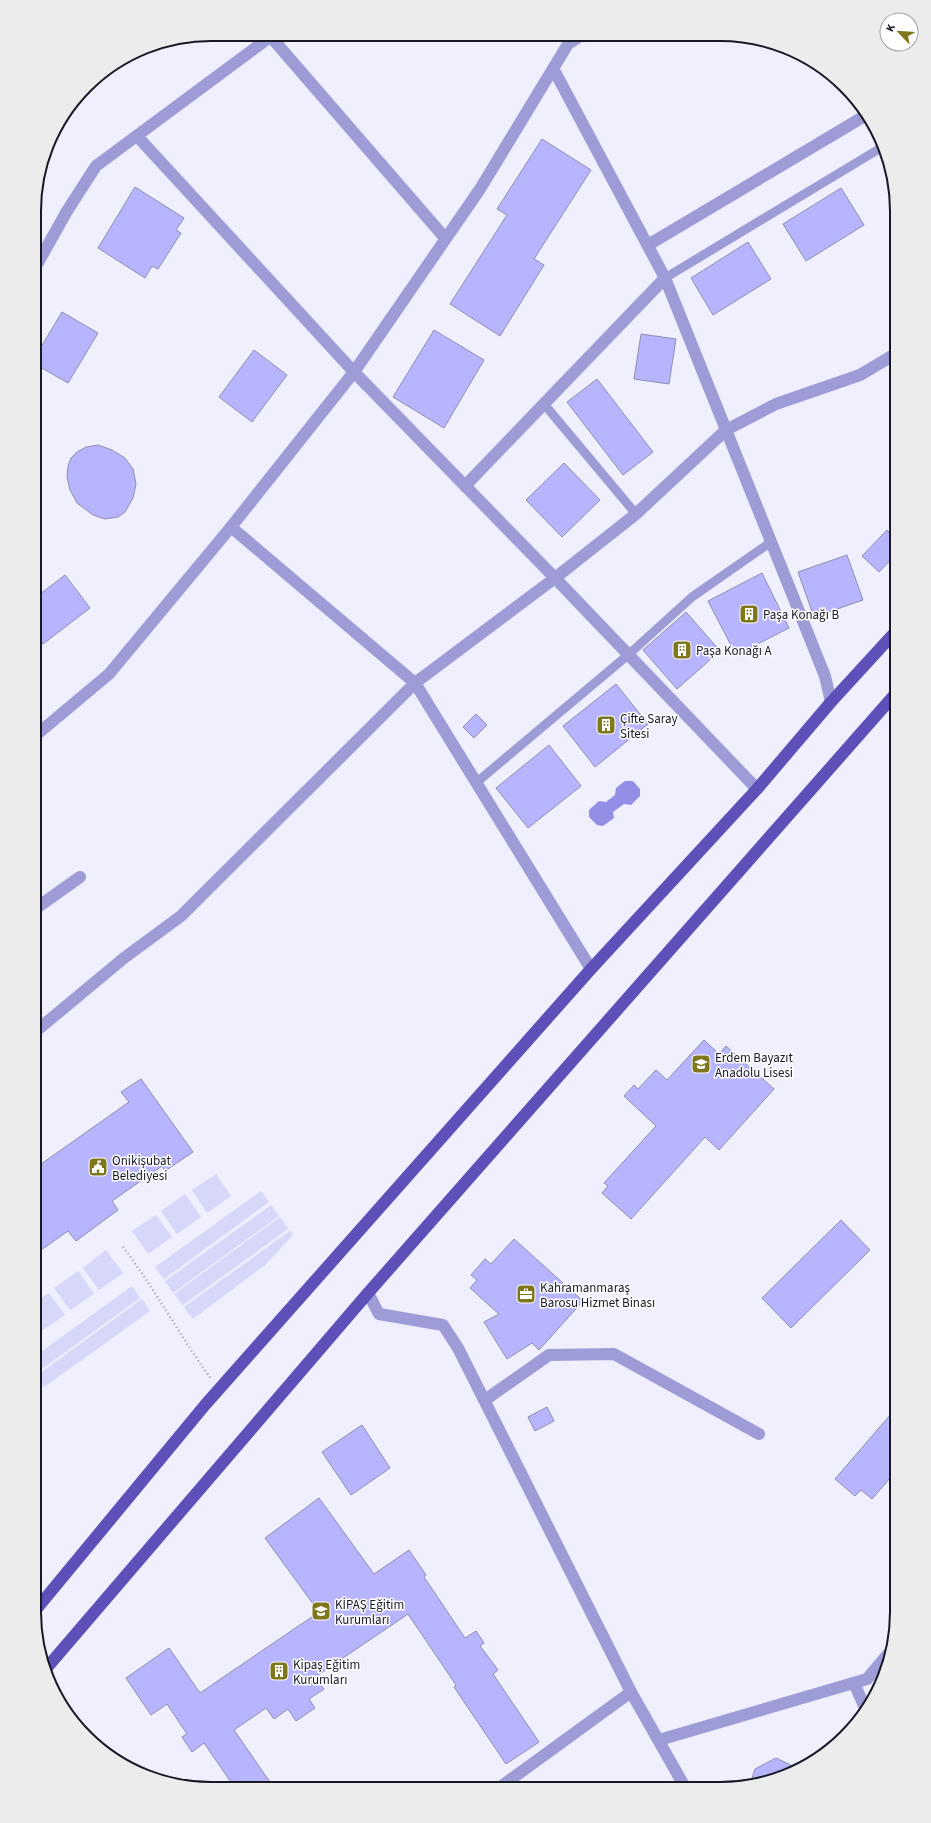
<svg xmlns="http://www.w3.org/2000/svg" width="931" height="1823" font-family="'Source Sans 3',sans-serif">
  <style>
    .green { fill: #d7d7f9 }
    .water { fill: #938fe6 }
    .building { fill: #b7b5fd; stroke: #8e8eb0 }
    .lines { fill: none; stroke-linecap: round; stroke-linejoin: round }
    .path { stroke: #9d9dab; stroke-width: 2.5; stroke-dasharray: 1 3; stroke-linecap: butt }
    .lane { stroke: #9d9cd6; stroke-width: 9 }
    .street { stroke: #9d9cd6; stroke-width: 12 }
    .primary { stroke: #5d50b8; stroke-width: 12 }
    .labels { text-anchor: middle; stroke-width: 3; stroke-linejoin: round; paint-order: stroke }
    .poi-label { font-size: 13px; fill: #191926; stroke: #fefefe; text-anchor: start }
    .rim { fill: none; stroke: #191926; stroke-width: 2 }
  </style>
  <rect width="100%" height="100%" fill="#efeffe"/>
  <g class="green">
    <polygon points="216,1174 231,1196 207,1213 192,1190"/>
    <polygon points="261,1191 269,1202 164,1279 155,1267"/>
    <polygon points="185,1194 201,1217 177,1234 161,1211"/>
    <polygon points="271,1205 279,1216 173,1293 165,1281"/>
    <polygon points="156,1215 172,1237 148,1254 132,1231"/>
    <polygon points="280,1217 288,1229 183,1305 174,1294"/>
    <polygon points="290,1231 293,1235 265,1265 193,1319 184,1307"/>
    <polygon points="106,1250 123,1273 99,1290 83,1268"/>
    <polygon points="78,1271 94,1294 70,1310 54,1288"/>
    <polygon points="132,1286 140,1298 35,1374 34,1357"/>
    <polygon points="49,1293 65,1315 40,1332 34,1323 34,1303"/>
    <polygon points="142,1299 150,1311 44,1387 36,1376"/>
  </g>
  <polygon class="water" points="625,781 633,781 640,789 640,796 631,805 624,804 613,812 614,818 603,826 597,825 589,817 589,810 599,801 606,802 615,795 616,788"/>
  <g class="building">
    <polygon points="542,139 591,170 534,259 544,265 500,336 450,304 507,215 497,209"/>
    <polygon points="135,187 184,218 176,230 181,233 158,269 152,266 145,278 98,248"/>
    <polygon points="841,188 864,225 806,261 783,224"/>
    <polygon points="748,242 771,279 713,315 691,278"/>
    <polygon points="62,312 98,333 68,383 35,364 35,357"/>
    <polygon points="434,330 484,360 444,428 393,397"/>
    <polygon points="641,334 676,339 669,384 634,379"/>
    <polygon points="254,350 287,375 252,422 219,397"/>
    <polygon points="597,379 653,452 623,475 567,402"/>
    <polygon points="98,445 112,450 125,458 133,469 136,484 133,498 125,512 118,517 105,519 93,515 77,503 70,490 67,477 68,466 71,458 77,452 86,447"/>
    <polygon points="564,463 600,500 562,537 526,500"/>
    <polygon points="887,530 897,540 897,553 879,572 862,556"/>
    <polygon points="847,555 863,600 814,617 798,572"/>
    <polygon points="762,573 789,628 736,655 708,601"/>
    <polygon points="65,575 90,608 43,644 35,633 35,598"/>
    <polygon points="686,612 720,651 677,689 643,650"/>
    <polygon points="616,684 648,724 595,767 563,726"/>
    <polygon points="476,714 487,725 474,738 463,727"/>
    <polygon points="549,745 581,786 528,828 496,788"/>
    <polygon points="704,1040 719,1054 726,1046 774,1089 719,1150 705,1137 631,1219 602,1193 608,1186 604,1183 656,1126 624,1096 634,1085 638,1089 656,1070 667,1080"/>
    <polygon points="141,1079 193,1152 165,1171 162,1166 112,1201 118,1210 76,1241 68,1231 34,1255 34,1169 129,1102 121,1092"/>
    <polygon points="841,1220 870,1250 791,1328 762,1298"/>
    <polygon points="514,1239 583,1301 539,1350 532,1343 507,1359 484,1322 499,1314 470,1288 477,1280 471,1275 485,1259 491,1264"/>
    <polygon points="547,1407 554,1421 535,1431 528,1417"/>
    <polygon points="897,1407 897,1470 872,1499 861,1490 855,1496 835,1479"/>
    <polygon points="362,1425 390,1468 351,1495 322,1452"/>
    <polygon points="319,1498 374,1574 409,1550 426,1575 424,1577 465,1638 476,1631 484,1643 480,1646 498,1670 493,1674 539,1742 506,1764 454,1687 456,1685 408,1614 315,1677 324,1689 309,1699 315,1708 296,1721 288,1709 274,1719 266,1708 234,1730 274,1788 235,1788 204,1743 192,1752 182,1737 187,1734 167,1704 151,1715 126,1678 169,1648 200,1693 319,1612 265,1538"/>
    <polygon points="776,1758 799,1769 777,1780 750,1784 755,1769"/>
  </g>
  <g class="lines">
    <path class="path" d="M 123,1247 C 155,1289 180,1336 211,1379"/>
    <g class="lane">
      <polyline points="665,278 884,146"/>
      <polyline points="544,404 636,514"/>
      <polyline points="477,782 628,655 692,597 771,542"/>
    </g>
    <g class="street">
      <polyline points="271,37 445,238"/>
      <polyline points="554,70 665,278 825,676 831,702"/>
      <polyline points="137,136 354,372 555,578 757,789"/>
      <polyline points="648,245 868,114"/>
      <polyline points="35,268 67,211 96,166 274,34"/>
      <polyline points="465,486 665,278"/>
      <polyline points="231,527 415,683 591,969"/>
      <polyline points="35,736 109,674 231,527 354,372 480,189 568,44 580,36"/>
      <polyline points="35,909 80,877"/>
      <polyline points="35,1032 124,958 181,916 415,683 555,578 636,514 726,430 776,404 860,375 897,353"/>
      <polyline points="368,1293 379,1314 443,1325 458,1348 631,1692 686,1789"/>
      <polyline points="485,1400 549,1355 614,1354 759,1434"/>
      <polyline points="854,1683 866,1710"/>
      <polyline points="659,1740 867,1679 890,1652"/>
      <polyline points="499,1788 631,1692"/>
    </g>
    <g class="primary">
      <polyline points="34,1612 205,1405 591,969 757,789 831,702 897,630"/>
      <polyline points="44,1671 368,1293 897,692"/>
    </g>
  </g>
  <defs>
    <symbol id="building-square" viewBox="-11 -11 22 22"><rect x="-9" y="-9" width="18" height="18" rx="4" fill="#7e771c" stroke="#fefefe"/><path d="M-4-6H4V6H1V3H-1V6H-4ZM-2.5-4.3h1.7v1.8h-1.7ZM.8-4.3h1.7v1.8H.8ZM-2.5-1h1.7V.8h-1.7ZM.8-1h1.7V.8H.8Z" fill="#fff"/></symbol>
    <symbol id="school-square" viewBox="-11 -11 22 22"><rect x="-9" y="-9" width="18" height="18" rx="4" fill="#7e771c" stroke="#fefefe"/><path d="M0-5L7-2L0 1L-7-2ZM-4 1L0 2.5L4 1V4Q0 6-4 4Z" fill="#fff"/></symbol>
    <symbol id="civic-square" viewBox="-11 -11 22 22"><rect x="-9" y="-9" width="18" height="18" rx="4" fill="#7e771c" stroke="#fefefe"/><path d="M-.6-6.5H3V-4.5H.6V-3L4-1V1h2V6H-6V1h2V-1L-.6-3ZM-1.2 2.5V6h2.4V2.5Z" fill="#fff"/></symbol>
    <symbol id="office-square" viewBox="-11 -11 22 22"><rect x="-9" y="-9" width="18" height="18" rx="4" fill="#7e771c" stroke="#fefefe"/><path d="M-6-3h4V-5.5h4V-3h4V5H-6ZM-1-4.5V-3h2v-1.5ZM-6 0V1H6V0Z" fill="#fff"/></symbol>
  </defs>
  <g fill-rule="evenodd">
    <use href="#building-square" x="738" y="603" width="22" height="22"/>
    <use href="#building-square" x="671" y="639" width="22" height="22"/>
    <use href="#building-square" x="595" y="714" width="22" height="22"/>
    <use href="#school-square" x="690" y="1053" width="22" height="22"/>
    <use href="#civic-square" x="87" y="1156" width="22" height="22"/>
    <use href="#office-square" x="515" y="1283" width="22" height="22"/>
    <use href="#school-square" x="310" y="1600" width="22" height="22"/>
    <use href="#building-square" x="268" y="1660" width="22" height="22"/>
  </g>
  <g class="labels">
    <g class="poi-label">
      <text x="763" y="619">Paşa Konağı B</text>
      <text x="696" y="655">Paşa Konağı A</text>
      <text x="620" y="723">Çifte Saray<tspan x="620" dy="15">Sitesi</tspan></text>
      <text x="715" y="1062">Erdem Bayazıt<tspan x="715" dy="15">Anadolu Lisesi</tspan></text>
      <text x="112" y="1165">Onikişubat<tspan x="112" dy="15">Belediyesi</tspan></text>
      <text x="540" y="1292">Kahramanmaraş<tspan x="540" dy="15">Barosu Hizmet Binası</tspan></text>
      <text x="335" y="1609">KİPAŞ Eğitim<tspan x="335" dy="15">Kurumları</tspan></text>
      <text x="293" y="1669">Kipaş Eğitim<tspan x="293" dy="15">Kurumları</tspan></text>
    </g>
  </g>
  <path d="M0 0H931V1823H0ZM211 41H720A170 170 0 0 1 890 211V1612A170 170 0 0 1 720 1782H211A170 170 0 0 1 41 1612V211A170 170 0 0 1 211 41Z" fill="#ececed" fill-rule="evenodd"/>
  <path class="rim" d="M211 41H720A170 170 0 0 1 890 211V1612A170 170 0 0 1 720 1782H211A170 170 0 0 1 41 1612V211A170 170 0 0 1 211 41Z"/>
  <g transform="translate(899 32) rotate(295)"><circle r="19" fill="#fefefe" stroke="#a2a2a8"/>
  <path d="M0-3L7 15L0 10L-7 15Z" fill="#7e771c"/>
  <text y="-6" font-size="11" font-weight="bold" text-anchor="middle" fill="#191926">K</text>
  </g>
</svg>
